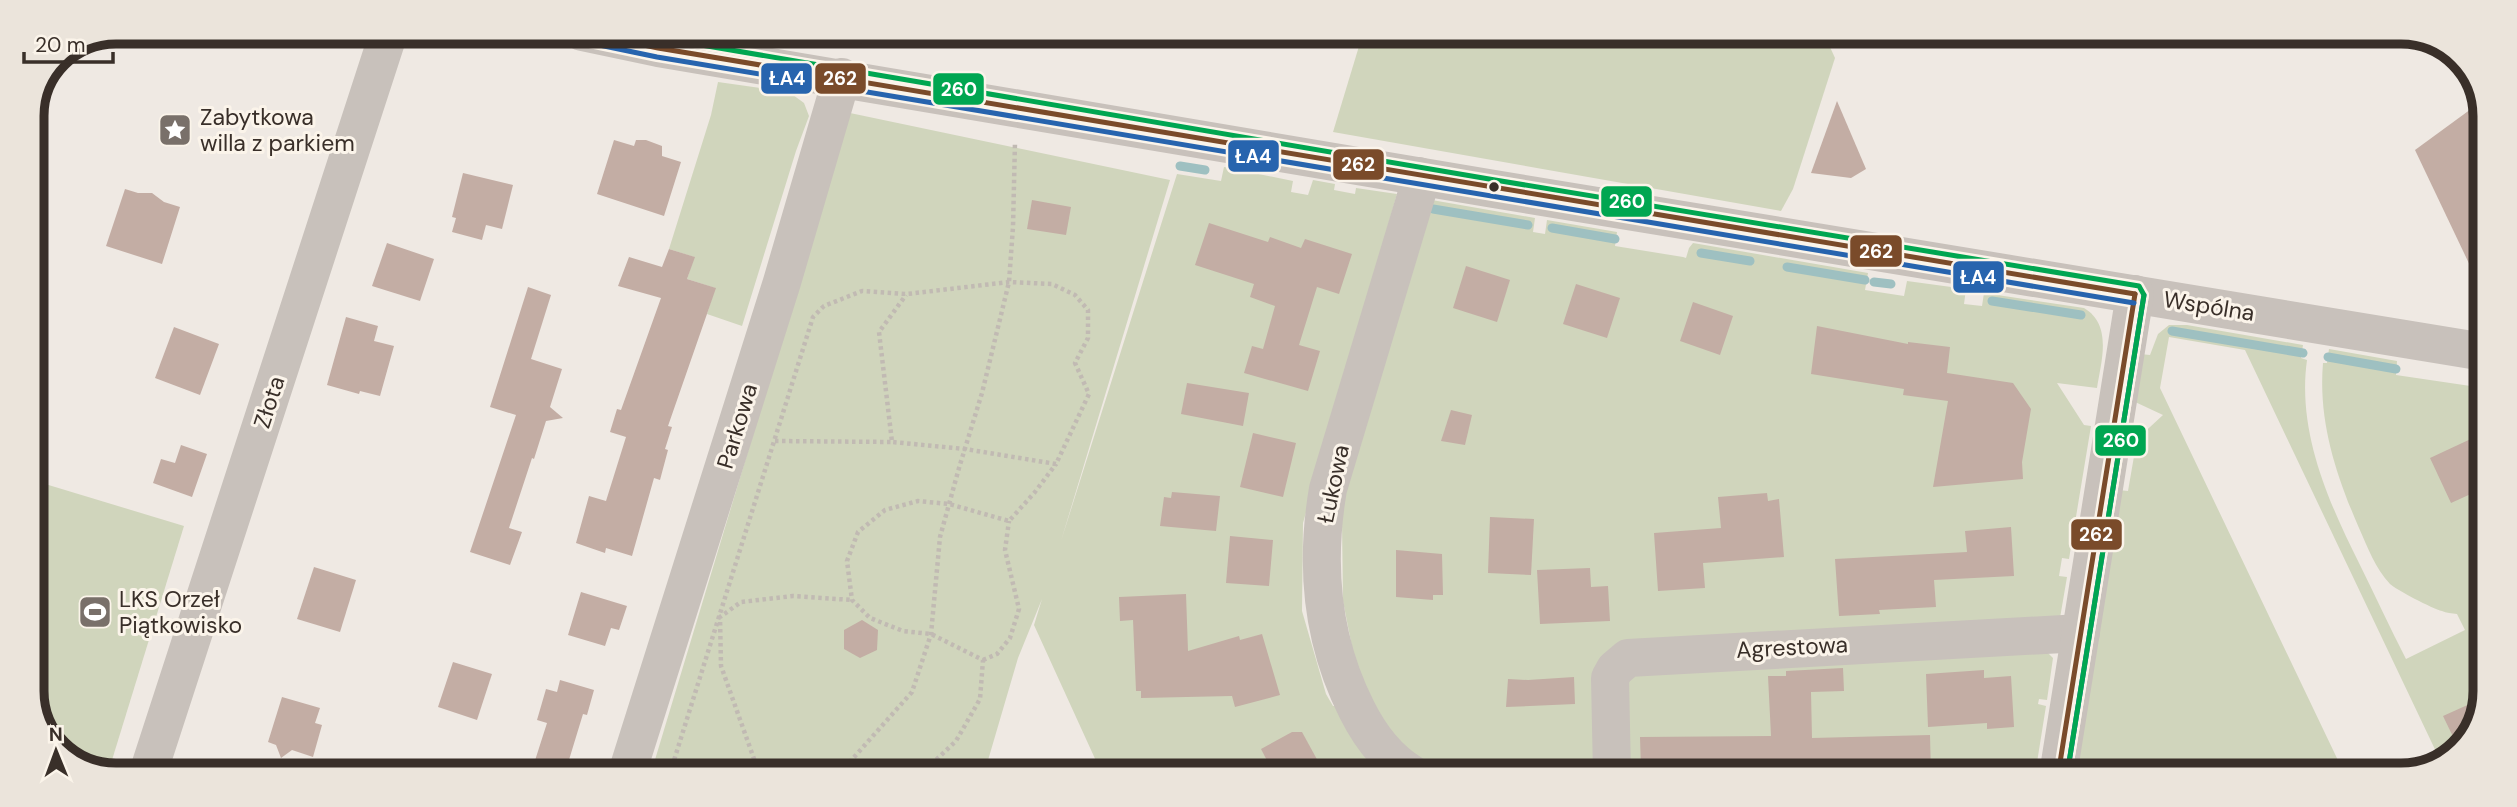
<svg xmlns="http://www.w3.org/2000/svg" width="2517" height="807" font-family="'DM Sans',sans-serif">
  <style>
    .green { fill: #d0d5bc }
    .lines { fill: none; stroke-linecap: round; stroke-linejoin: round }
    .stream { stroke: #9ec0c1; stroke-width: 9 }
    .building { fill: #c3ada4 }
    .path { stroke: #c1bab3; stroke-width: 4.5; stroke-dasharray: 3.5 3.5; stroke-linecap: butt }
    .minor { stroke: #c8c1bb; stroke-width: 38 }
    .bus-1-casing { stroke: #fbf4ea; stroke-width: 10 }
    .bus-2-casing { stroke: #fbf4ea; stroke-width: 10 }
    .bus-3-casing { stroke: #fbf4ea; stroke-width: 10 }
    .bus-1 { stroke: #7a4b2a; stroke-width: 5 }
    .bus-2 { stroke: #2764ae; stroke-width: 5 }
    .bus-3 { stroke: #00a651; stroke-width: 5 }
    .bus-dot { fill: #392f29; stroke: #fbf4ea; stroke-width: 2.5 }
    .labels { text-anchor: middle; stroke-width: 6; stroke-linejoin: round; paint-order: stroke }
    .poi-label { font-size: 23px; fill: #392f29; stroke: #fbf4ea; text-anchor: start }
    .street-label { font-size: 23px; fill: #392f29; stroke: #fbf4ea }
    .rim { fill: none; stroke: #392f29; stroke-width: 9 }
    .line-badge { stroke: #fbf4ea; stroke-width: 2.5 }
    .badge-label { font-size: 19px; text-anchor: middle; font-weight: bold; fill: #fff }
  </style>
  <rect width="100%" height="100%" fill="#efe9e3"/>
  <g class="green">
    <polygon points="1363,33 1824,34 1835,58 1793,189 1781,211 1333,132"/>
    <polygon points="718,82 789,92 804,103 809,116 796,151 742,326 707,314 715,288 687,279 694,257 669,249 711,115"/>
    <polygon points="850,113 1170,180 1061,541 1177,174 1221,181 1224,167 1293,181 1291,192 1308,195 1313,180 1335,184 1334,190 1355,194 1356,188 1397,194 1303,523 1302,611 1326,694 1333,706 1340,706 1377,762 1371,769 1378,774 1102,774 1034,625 1042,599 1018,658 984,774 651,773"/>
    <path d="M 1426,199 L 1535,218 L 1533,232 L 1545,234 L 1547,220 L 1617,232 L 1615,246 L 1683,257 L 1686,258 L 1689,248 L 1693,243 L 1868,273 L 1865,290 L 1904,296 L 1907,281 L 1966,289 L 1964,304 L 1982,306 L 1984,293 L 2084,308 C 2113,325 2101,362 2097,388 L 2057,383 L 2084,425 L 2091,426 L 2069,559 L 2062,558 L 2059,576 L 2067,577 L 2060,618 L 1621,641 L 1604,774 L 1434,774 L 1415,763 L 1361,693 L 1343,601 L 1342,523 L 1336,504 Z"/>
    <path d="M 2169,325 L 2187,325 L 2303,345 L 2301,358 L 2307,360 C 2297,431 2328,501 2359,563 C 2375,595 2390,628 2406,659 L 2465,630 L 2457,614 C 2452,613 2446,613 2442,611 C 2433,609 2395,589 2390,584 C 2375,568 2368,548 2359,528 C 2336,475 2318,421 2323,363 L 2327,363 L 2329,349 L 2397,361 L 2396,375 L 2484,388 L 2483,713 L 2452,758 L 2441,762 L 2245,350 L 2169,337 L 2160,388 L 2345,775 L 2072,775 L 2118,490 L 2128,491 L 2137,439 L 2163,415 L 2133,401 L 2140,354 L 2150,355 L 2158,334 Z"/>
    <polygon points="32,480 184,526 108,773 94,773 49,743 32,697"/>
    <polygon points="2044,649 2053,658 2047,700 2039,699 2038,704 2046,706 2035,775 1623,774 1623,673"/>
  </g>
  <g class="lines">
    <g class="stream">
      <polyline points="1180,166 1205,170"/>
      <polyline points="1433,209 1528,225"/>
      <polyline points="1552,228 1615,239"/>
      <polyline points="1701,253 1750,261"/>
      <polyline points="1787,267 1865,280"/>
      <polyline points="1874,282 1891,284"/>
      <polyline points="1992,301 2081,315"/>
      <polyline points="2172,331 2303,353"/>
      <polyline points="2328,357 2396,369"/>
    </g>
  </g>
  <g class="building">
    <polygon points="1837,101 1866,169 1851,178 1811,173"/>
    <polygon points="2482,101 2485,110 2484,295 2415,150"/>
    <polygon points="614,140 634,146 636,140 646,140 662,146 662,156 681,162 664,216 597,194"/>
    <polygon points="463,173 513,185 502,229 486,225 482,240 452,232 456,218 452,217"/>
    <polygon points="125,189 138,193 152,193 164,202 180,207 162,264 106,246"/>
    <polygon points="1032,200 1071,207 1066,235 1027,229"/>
    <polygon points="1209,223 1268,242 1270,237 1301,248 1305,239 1352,254 1339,294 1317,287 1299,345 1320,351 1308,391 1244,373 1252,346 1263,349 1275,306 1250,297 1254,284 1195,265"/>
    <polygon points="387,243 434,259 420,301 372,286"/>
    <polygon points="669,249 695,257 687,279 716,288 668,426 672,427 665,449 668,450 660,480 654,478 632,556 606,548 605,553 576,543 589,496 606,501 626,437 610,432 617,409 621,410 661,298 618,286 629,257 662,267"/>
    <polygon points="1466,266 1510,280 1497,322 1453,308"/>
    <polygon points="1576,284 1620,298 1607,338 1563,324"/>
    <polygon points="528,287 551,295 531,359 562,369 550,407 563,418 546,421 534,459 532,458 509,528 522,532 510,565 470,552 516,415 490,407"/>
    <polygon points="1693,302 1733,316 1720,355 1680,341"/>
    <polygon points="346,317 378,326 374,341 394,346 380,396 360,391 359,394 327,385"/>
    <polygon points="1817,326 1908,344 1908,342 1950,347 1947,373 2013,383 2031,409 2022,462 2023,479 1933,487 1948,401 1903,395 1904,389 1811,374"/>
    <polygon points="174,327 219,344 200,395 155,378"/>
    <polygon points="1187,383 1249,393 1243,426 1181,414"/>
    <polygon points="1451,410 1472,415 1465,445 1441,441"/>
    <polygon points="1253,433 1296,443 1283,497 1240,487"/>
    <polygon points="2475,437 2484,456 2484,488 2451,503 2430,458"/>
    <polygon points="181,445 207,454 192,497 153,483 161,459 175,463"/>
    <polygon points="1172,492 1220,496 1216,531 1160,526 1164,497 1171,498"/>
    <polygon points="1767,493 1768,501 1779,499 1784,557 1703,563 1705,588 1658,591 1654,533 1721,528 1718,497"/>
    <polygon points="1490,517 1534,519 1531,575 1488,573"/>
    <polygon points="2011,527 2014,576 1934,580 1936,607 1879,610 1880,614 1839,616 1835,559 1967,552 1965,531"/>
    <polygon points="1230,536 1273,540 1269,586 1226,583"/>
    <polygon points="1396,550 1442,554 1443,595 1433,595 1433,600 1396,597"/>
    <polygon points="314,567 356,580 340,632 297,619"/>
    <polygon points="1590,568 1591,587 1608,586 1610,621 1540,624 1537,570"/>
    <polygon points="581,592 627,606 619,630 611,628 605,646 568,635"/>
    <polygon points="1186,594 1188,651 1239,636 1240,640 1262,634 1280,695 1235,707 1232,696 1141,698 1141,691 1136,691 1133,620 1120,621 1119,597"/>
    <polygon points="862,620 878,630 877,650 860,658 844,649 844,630"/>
    <polygon points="453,662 492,674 477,720 438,707"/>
    <polygon points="1843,668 1844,691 1811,692 1812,738 1930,735 1931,775 1647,775 1647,769 1641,769 1640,737 1771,736 1768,676 1786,676 1786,671"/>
    <polygon points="1984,670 1984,678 2011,676 2014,727 1987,729 1987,723 1928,727 1926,674"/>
    <polygon points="1574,677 1575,704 1506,707 1508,679 1528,680"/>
    <polygon points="560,680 594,690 587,715 583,714 565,773 531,773 547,723 537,720 546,689 557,692"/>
    <polygon points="282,697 320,708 315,723 322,725 313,757 292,750 281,758 276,745 268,742"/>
    <polygon points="2483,698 2483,713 2459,749 2443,716"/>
    <polygon points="1292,732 1302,732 1325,774 1274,774 1261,749"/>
  </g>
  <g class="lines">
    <g class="path">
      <polyline points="775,441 892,442 879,332 906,295"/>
      <polyline points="983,660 997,654 1010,638 1019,609 1005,550 1009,521"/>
      <polyline points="670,773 813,317 824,306 862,291 907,294 1009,282 1052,284 1075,295 1088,310 1088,338 1075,363 1089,394 1056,464 965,449 892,442"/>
      <polyline points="759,773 721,666 720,617 741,602 793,596 852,600"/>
      <polyline points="840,773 912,692 931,634 940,537 959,468 982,393 1009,282 1013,227 1015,142"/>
      <polyline points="921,774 956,741 980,699 983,660 931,634 903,631 870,618 852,600 847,561 858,532 885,510 918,501 949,504 1009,521 1035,492 1056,464"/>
    </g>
    <g class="minor">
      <polyline points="582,32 658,48 1494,189 2484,352"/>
      <polyline points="148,773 389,32"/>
      <polyline points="627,773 782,282 842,77"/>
      <path d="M 1412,774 C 1387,759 1370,736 1357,710 C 1322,641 1315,565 1328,489 L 1417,193 L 1419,176"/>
      <polyline points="1612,774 1610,678 1615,669 1628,658 2081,633"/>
      <polyline points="2058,775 2135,294"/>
    </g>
    <defs>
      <g id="bus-1">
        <polyline points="582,32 658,48 2135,294"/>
        <polyline points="2058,775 2135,294"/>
      </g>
      <g id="bus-2">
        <polyline points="580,41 657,57 2134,303"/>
        <polyline points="2067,775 2144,295"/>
      </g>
      <polyline id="bus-3" points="625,32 1495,180 2139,286 2144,295 2067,775"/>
    </defs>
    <use href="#bus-1" class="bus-1-casing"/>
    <use href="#bus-2" class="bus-2-casing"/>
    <use href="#bus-3" class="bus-3-casing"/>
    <use href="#bus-1" class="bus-1"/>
    <use href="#bus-2" class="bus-2"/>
    <use href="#bus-3" class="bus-3"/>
  </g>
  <defs>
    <symbol id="sight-square" viewBox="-11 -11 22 22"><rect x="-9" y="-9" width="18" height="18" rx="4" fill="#79706a" stroke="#fbf4ea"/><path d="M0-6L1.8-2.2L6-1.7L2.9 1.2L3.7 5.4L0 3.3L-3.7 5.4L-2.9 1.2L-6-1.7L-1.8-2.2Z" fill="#fff"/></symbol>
    <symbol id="stadium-square" viewBox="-11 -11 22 22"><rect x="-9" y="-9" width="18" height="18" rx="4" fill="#79706a" stroke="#fbf4ea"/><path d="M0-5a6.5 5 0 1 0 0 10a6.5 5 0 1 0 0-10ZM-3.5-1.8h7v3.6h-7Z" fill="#fff"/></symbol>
  </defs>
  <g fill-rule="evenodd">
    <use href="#sight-square" x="156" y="111" width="38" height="38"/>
    <use href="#stadium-square" x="76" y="593" width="38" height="38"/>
  </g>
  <circle class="bus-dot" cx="1494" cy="187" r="6"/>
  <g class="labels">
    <g class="poi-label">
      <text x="200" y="125">Zabytkowa<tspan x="200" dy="26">willa z parkiem</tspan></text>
      <text x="119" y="607">LKS Orzeł<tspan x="119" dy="26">Piątkowisko</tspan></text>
    </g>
    <g class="street-label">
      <text transform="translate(2209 306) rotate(9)" y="8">Wspólna</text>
      <text transform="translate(269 402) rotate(-72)" y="8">Złota</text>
      <text transform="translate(737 426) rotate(-73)" y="8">Parkowa</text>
      <text transform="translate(1333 484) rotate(-78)" y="8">Łukowa</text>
      <text transform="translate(1792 647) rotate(-3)" y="8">Agrestowa</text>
    </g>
  </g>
  <path d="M0 0H2517V807H0ZM116 44H2401A72 72 0 0 1 2473 116V691A72 72 0 0 1 2401 763H116A72 72 0 0 1 44 691V116A72 72 0 0 1 116 44Z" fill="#ebe4db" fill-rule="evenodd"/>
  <path class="rim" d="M116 44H2401A72 72 0 0 1 2473 116V691A72 72 0 0 1 2401 763H116A72 72 0 0 1 44 691V116A72 72 0 0 1 116 44Z"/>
  <g class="line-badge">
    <rect x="814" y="62" width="53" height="33" rx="7" fill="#7a4b2a"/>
    <rect x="760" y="62" width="53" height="33" rx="7" fill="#2764ae"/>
    <rect x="932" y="72" width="53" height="34" rx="7" fill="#00a651"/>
    <rect x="1227" y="139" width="53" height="34" rx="7" fill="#2764ae"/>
    <rect x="1332" y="148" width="53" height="33" rx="7" fill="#7a4b2a"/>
    <rect x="1600" y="185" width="53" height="33" rx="7" fill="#00a651"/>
    <rect x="1849" y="234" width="54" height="34" rx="7" fill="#7a4b2a"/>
    <rect x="1952" y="260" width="53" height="34" rx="7" fill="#2764ae"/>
    <rect x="2094" y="424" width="53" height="33" rx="7" fill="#00a651"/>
    <rect x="2070" y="518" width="53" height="33" rx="7" fill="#7a4b2a"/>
  </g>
  <g class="badge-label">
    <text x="840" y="85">262</text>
    <text x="787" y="85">ŁA4</text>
    <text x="959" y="96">260</text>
    <text x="1253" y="163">ŁA4</text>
    <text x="1358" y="171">262</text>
    <text x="1627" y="208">260</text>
    <text x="1876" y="258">262</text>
    <text x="1978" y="284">ŁA4</text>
    <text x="2121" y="447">260</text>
    <text x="2096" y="541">262</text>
  </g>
  <g transform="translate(56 751) rotate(359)" stroke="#fbf4ea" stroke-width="5" paint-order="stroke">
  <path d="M0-5L12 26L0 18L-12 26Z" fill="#392f29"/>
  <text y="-10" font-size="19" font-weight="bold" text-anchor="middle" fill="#392f29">N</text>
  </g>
  <path d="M24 52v10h89v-10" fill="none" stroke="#392f29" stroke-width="3.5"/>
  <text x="35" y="52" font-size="21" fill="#392f29" stroke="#fbf4ea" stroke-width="5" paint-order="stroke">20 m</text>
</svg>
